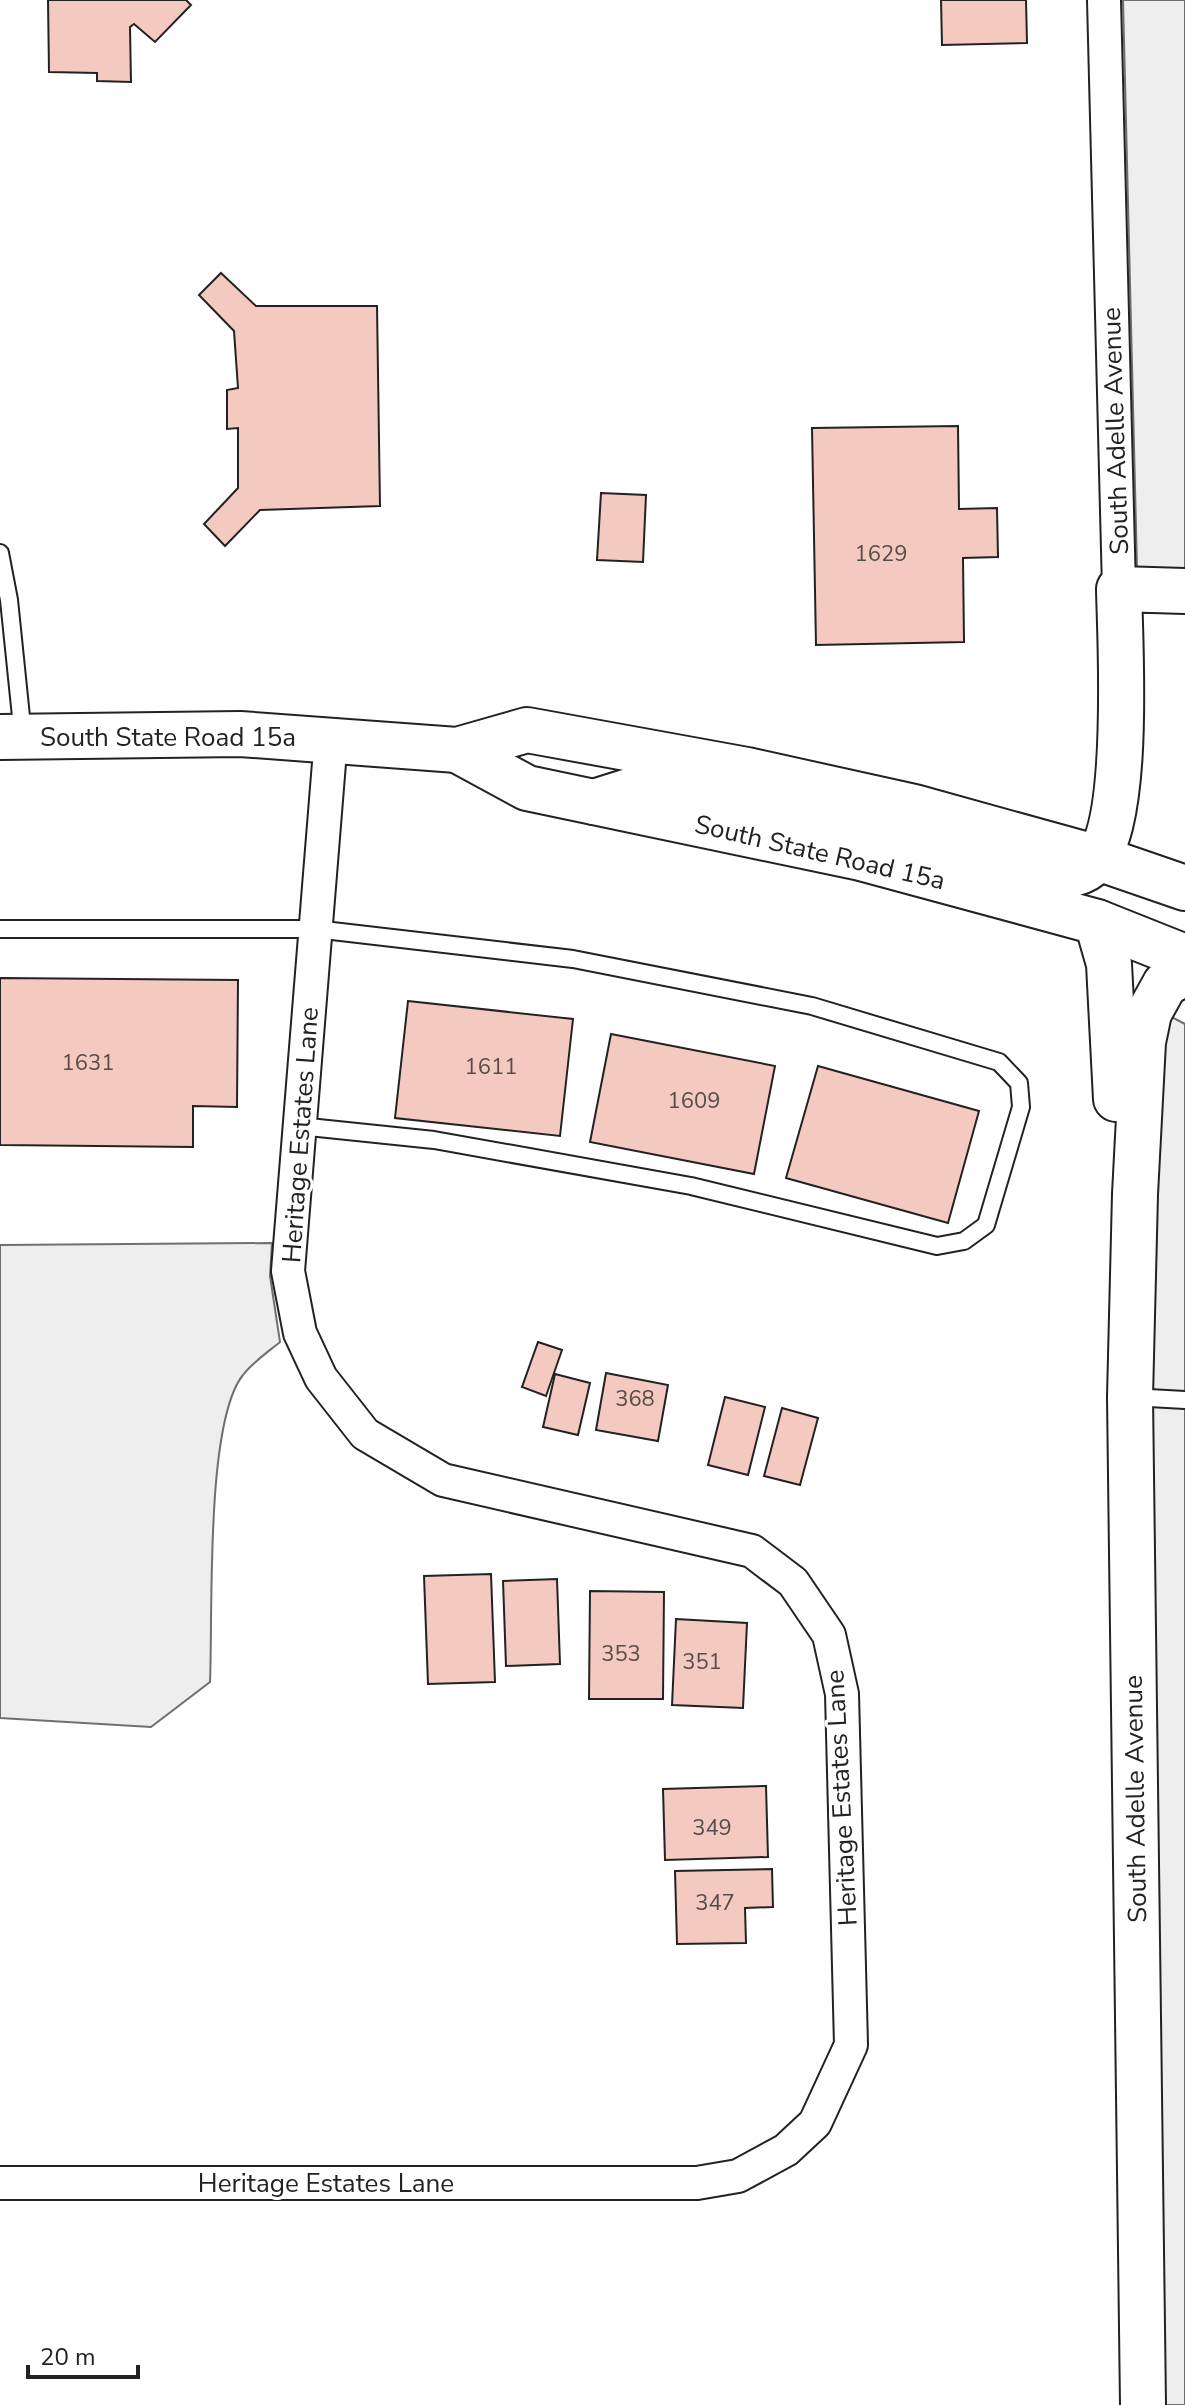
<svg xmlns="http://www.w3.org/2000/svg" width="1185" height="2405" font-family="'Nunito Sans',sans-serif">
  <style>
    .green { fill: #eee; stroke: #6f6f6f; stroke-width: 2 }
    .building { fill: #f3c9c0; stroke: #222; stroke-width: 2 }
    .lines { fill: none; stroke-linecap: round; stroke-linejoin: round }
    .lane-casing { stroke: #222; stroke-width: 20 }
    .street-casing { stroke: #222; stroke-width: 36 }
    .secondary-casing { stroke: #222; stroke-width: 48 }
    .highway-casing { stroke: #222; stroke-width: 48 }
    .lane { stroke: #fff; stroke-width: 16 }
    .street { stroke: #fff; stroke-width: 32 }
    .secondary { stroke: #fff; stroke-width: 44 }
    .highway { stroke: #fff; stroke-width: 44 }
    .labels { text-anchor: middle; stroke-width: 6; stroke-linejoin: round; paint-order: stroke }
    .number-label { font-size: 22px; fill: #564c4a }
    .street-label { font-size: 26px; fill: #222; stroke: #fff }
  </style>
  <rect width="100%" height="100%" fill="#fff"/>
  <g class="green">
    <polygon points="1123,0 1185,0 1185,569 1137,568"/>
    <polygon points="1143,1002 1185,1024 1185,2405 1162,2405"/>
    <path d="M 272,1243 L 270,1276 L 280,1342 C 268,1352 253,1362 243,1375 C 205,1422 213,1616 210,1682 L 151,1727 L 0,1718 L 0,1245 Z"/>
  </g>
  <g class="building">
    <polygon points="48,0 186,0 191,5 155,42 134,24 130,27 131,82 97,81 97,73 49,72"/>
    <polygon points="941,0 1026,0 1027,43 942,45"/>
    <polygon points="221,273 256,306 377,306 380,506 260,510 225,546 204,524 238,488 238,428 227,429 227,390 238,388 234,331 199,295"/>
    <polygon points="958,426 959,509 997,508 998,557 963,558 964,642 816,645 812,428"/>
    <polygon points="601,493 646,495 643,562 597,560"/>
    <polygon points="0,978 238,980 237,1107 193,1106 193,1147 0,1145"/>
    <polygon points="408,1001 573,1019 560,1136 395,1118"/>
    <polygon points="611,1034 775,1066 754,1174 590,1142"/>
    <polygon points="818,1066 979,1111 948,1223 786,1178"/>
    <polygon points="538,1342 562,1350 546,1396 522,1387"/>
    <polygon points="606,1373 668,1385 658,1441 596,1430"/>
    <polygon points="555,1374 590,1383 578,1435 543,1427"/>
    <polygon points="725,1397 765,1407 748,1475 708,1465"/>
    <polygon points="782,1408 818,1418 800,1485 764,1476"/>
    <polygon points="491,1574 495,1682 428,1684 424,1576"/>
    <polygon points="557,1579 560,1664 506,1666 503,1581"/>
    <polygon points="590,1591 664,1592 663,1699 589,1699"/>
    <polygon points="676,1619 747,1623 743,1708 672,1705"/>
    <polygon points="766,1786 768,1857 665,1860 663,1789"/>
    <polygon points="772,1869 773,1907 745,1908 746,1943 677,1944 675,1871"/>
  </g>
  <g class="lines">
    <defs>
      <g id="lane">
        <polyline points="0,553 9,600 23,736"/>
        <polyline points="0,929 315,929 573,959 812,1006 999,1062 1019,1083 1021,1107 986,1225 964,1241 937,1246 691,1186 434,1140 299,1126"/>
        <polyline points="1131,1397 1185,1400"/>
      </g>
      <g id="street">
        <polyline points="1104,0 1119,589"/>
        <polyline points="0,2183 697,2183 738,2176 786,2150 815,2123 851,2045 842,1694 829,1635 793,1582 752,1551 443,1480 365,1434 321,1378 300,1333 288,1271 331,738"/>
      </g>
      <g id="secondary">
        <path d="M 594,802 L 645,786 L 740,803 L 1031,875 C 1051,875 1074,879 1090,866 C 1132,831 1120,645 1119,589 L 1185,591"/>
        <polyline points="1097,922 1109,964 1116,1099"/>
        <polyline points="1143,2405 1130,1397 1135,1194 1143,1042 1149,1013 1165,984 1185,973"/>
      </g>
      <g id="highway">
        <polyline points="0,737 240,734 457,750 527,730 747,770 914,807 1098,858 1185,888"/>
        <polyline points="457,750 527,788 861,858 1097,922 1185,957"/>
      </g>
    </defs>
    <use href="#lane" class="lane-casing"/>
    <use href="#street" class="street-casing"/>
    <use href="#secondary" class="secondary-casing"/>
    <use href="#highway" class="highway-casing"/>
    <use href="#lane" class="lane"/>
    <use href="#street" class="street"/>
    <use href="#secondary" class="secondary"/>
    <use href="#highway" class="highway"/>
  </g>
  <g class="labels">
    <g class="number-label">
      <text x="881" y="561">1629</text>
      <text x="88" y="1070">1631</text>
      <text x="491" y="1074">1611</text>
      <text x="694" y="1108">1609</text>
      <text x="635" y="1406">368</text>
      <text x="621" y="1661">353</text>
      <text x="702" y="1669">351</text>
      <text x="712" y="1835">349</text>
      <text x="715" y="1910">347</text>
    </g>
    <g class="street-label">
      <text transform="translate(1115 431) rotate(-92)" y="9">South Adelle Avenue</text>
      <text x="168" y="746">South State Road 15a</text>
      <text transform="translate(820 852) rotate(13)" y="9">South State Road 15a</text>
      <text transform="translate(300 1135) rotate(-86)" y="9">Heritage Estates Lane</text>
      <text transform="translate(841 1798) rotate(-93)" y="9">Heritage Estates Lane</text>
      <text transform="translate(1135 1799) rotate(-91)" y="9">South Adelle Avenue</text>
      <text x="326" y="2192">Heritage Estates Lane</text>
    </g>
  </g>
  <path d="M28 2365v12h110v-12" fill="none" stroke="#222222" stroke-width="4"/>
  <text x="40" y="2365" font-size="24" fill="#222222" stroke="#ffffff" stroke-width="6" paint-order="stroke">20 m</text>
</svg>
